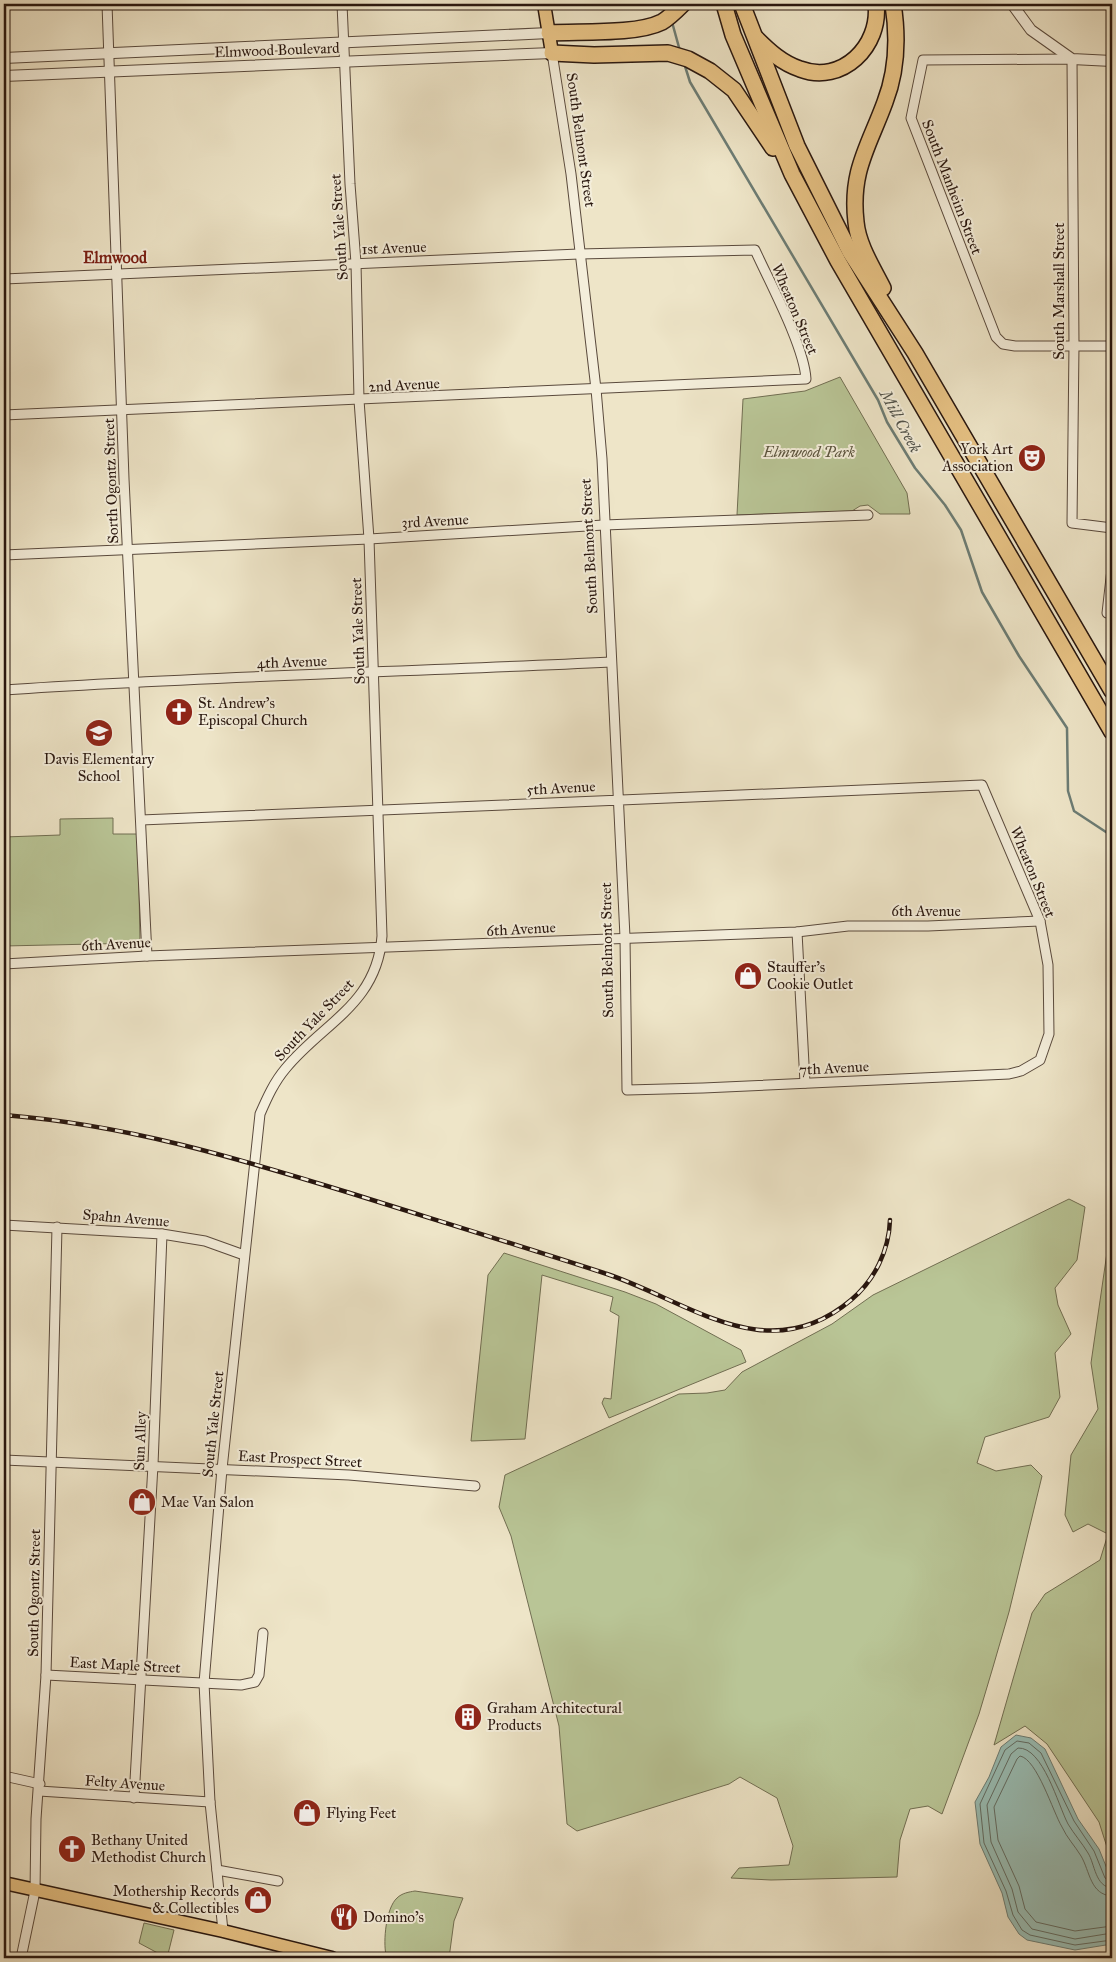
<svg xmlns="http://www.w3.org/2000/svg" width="1116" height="1962" font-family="'IM FELL Great Primer',serif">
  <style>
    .green { fill: #b9c596; stroke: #716e52 }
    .water { fill: #99bfb7; stroke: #6c7c74 }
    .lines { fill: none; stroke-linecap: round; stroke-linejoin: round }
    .shore { stroke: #616b63; stroke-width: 1 }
    .stream { stroke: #6c7c74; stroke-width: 2.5 }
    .minor-casing { stroke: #5a4a3d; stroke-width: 11 }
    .tertiary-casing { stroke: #5a4a3d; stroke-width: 12 }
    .primary-casing { stroke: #29170f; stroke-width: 15 }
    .motorway-casing { stroke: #29170f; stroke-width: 18 }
    .minor { stroke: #f4eedb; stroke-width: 9 }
    .tertiary { stroke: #f4eedb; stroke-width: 10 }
    .primary { stroke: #e7c284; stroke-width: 12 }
    .motorway { stroke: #e7c284; stroke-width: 15 }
    .rail-casing { stroke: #29170f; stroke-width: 4.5 }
    .rail { stroke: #f4eedb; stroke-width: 2.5; stroke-dasharray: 8; stroke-linecap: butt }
    .labels { text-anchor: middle; stroke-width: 4; stroke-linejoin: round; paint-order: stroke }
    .street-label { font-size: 15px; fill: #29170f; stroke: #f4eedb }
    .poi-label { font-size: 15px; fill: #29170f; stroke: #f4eedb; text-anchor: start }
    .park-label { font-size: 15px; font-style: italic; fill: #5b543e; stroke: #f4eedb }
    .neighbourhood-label { font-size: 16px; font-weight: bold; fill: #7a1f14; stroke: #f4eedb }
    .water-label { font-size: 16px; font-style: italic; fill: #50524a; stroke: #f4eedb }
  </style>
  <rect width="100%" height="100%" fill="#eee5c8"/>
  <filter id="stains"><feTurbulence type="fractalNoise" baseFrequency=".004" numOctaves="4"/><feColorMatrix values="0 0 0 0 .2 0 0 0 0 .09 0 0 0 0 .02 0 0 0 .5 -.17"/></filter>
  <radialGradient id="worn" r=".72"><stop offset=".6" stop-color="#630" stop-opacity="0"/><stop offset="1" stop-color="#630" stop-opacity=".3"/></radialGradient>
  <g class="green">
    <polygon points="840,377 907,493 910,514 880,514 868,505 860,506 852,511 737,515 743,399 805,391"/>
    <polygon points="113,818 113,834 138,834 140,943 4,946 4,837 60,835 60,819"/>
    <polygon points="1069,1199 1085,1207 1077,1260 1055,1288 1058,1305 1071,1334 1055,1353 1060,1397 1049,1417 985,1437 977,1463 996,1471 1031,1465 1042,1476 1009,1612 993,1667 979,1714 942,1814 928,1806 910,1809 900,1840 897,1877 771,1880 731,1878 739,1868 789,1865 793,1846 777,1798 740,1777 729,1784 577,1831 567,1824 559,1726 511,1536 499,1507 505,1475 679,1394 707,1393 725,1390 742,1372 832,1324 873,1295"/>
    <polygon points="1112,1218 1112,1863 1099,1822 1047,1744 1025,1726 994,1745 1032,1613 1045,1594 1100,1560 1108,1534 1088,1524 1073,1532 1065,1515 1071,1455 1098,1409 1091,1363"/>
    <polygon points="504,1253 625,1292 656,1304 741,1350 746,1362 609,1418 602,1403 604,1398 611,1399 619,1316 610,1311 613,1297 542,1275 525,1439 471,1441 488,1275"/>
    <path d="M 415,1891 L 463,1898 L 454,1921 L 449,1958 L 399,1958 L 386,1955 C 383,1941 386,1908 397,1898 C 402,1893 409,1892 415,1891 Z"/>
    <polygon points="144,1923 174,1930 167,1958 139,1943"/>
  </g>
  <polygon class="water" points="1016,1735 1031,1738 1045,1749 1078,1819 1099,1849 1112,1881 1112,1944 1075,1950 1027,1940 1019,1934 1008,1917 1002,1893 980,1844 975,1802 989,1777 1001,1747"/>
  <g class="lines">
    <g class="shore">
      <polyline points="1112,1882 1105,1878 1094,1851 1074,1821 1041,1753 1029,1743 1017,1741 1005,1750 980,1804 984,1843 1006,1891 1013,1915 1022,1930 1030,1935 1075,1945 1112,1940"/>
      <path d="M 1112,1888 C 1095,1887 1095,1864 1088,1853 C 1082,1843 1074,1834 1068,1824 C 1058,1805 1043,1747 1018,1748 L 1011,1754 L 987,1805 L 991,1842 L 1012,1889 L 1018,1912 L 1032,1929 L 1075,1939 L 1112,1933"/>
      <path d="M 1112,1896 C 1090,1895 1090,1871 1081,1856 C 1075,1846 1067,1838 1062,1827 C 1053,1812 1037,1759 1020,1756 L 1017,1759 L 994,1807 L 998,1840 L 1019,1886 L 1025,1909 L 1036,1922 L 1075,1931 L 1112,1926"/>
    </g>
    <g class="stream">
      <polyline points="672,22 680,51"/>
      <polyline points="684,63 690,82 878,400 887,422 915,468 945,505 961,530 982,592 1019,656 1067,728 1068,791 1074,811 1112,836"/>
    </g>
    <defs>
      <g id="minor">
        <polyline points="107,4 124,479 147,956"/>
        <path d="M 4,279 L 579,254 L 755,250 C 770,283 804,346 806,379 L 4,415"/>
        <polyline points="1112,346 1015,346 1003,344 996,337 911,118 923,60 1072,59 1074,345 1072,523 1112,528"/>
        <polyline points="4,555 369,539 604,525 868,515"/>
        <polyline points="1107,613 1112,569"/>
        <path d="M 4,690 C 206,676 409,672 611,662"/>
        <path d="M 141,820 C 421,809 701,796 982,785 L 1040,921 L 1048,965 L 1049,1034 L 1040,1060 L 1021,1071 L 1009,1074 L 703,1088 L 627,1090 L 625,937 L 602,459 L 596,389 L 571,174 L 552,53"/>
        <polyline points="797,932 805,1083"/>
        <polyline points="4,964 147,956 797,932 848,926 928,926 1040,921"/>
        <polyline points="4,1225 162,1234 205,1241 244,1255"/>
        <polyline points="4,1460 349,1475 475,1486"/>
        <polyline points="46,1675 241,1685 255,1682 259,1675 263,1633"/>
        <polyline points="4,1776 40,1784"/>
        <polyline points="39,1791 210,1802"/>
        <polyline points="134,1798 153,1465 162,1234"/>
        <polyline points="217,1870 278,1881"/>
        <path d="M 223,1931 L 210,1802 L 204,1683 L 222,1469 L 260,1114 C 267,1098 274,1082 286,1068 C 323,1023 377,1004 382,936 L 369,539 L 359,400 L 356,263 L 350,184 L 342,4"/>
        <polyline points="21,1958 35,1891 36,1819 46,1675 57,1227"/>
      </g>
      <g id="tertiary">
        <polyline points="1012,4 1031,30 1072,59 1112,61"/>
        <polyline points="4,58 549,33"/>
        <polyline points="4,76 552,53"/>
      </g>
      <g id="primary">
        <polyline points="544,4 552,53"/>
        <polyline points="4,1883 223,1931 332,1958"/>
      </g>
      <g id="motorway">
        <polyline points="724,4 733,35 792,174 838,261 1112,732"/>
        <polyline points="742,4 797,146 850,252 915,353 1112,691"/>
        <path d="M 549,33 C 579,31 636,35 662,22 C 669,18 677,10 683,4"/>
        <path d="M 756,38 C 769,51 782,63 800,69 C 842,85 881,46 876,4"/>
        <polyline points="552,53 594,55 668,53 688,59 710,71 734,90 773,148"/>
        <path d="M 883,288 C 873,268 858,245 856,222 C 850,171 869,146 885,102 C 897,71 898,36 893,4"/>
      </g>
    </defs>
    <use href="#minor" class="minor-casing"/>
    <use href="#tertiary" class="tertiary-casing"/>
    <use href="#primary" class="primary-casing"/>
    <use href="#motorway" class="motorway-casing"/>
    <use href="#minor" class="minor"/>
    <use href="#tertiary" class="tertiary"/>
    <use href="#primary" class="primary"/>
    <use href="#motorway" class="motorway"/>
    <defs>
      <path id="rail" d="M 4,1115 C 127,1125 233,1157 350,1193 C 436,1220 521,1246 607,1274 C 690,1302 768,1370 851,1300 C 875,1280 889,1250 890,1220"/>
    </defs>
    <use href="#rail" class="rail-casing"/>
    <use href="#rail" class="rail"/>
  </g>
  <defs>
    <symbol id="theatre-disc" viewBox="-11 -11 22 22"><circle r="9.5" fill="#8f2418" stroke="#f4eedb"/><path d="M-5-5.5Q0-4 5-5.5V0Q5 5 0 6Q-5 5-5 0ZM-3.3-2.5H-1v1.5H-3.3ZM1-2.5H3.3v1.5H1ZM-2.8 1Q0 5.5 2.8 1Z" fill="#fff"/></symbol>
    <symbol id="church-disc" viewBox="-11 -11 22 22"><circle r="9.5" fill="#8f2418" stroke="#f4eedb"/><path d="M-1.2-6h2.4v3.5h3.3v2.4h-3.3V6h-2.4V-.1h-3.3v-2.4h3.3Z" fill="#fff"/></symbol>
    <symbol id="school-disc" viewBox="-11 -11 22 22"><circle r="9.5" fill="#8f2418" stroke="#f4eedb"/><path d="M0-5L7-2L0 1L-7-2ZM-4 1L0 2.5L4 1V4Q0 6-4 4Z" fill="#fff"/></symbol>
    <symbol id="shop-disc" viewBox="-11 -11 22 22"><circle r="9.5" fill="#8f2418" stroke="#f4eedb"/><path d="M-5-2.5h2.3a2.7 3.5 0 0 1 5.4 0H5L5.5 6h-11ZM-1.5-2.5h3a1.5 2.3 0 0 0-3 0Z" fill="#fff"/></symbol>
    <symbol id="building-disc" viewBox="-11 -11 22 22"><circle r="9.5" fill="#8f2418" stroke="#f4eedb"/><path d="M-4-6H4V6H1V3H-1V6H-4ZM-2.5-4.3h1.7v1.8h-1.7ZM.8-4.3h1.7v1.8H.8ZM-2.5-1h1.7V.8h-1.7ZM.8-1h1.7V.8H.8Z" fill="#fff"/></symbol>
    <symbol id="restaurant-disc" viewBox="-11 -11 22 22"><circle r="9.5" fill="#8f2418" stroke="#f4eedb"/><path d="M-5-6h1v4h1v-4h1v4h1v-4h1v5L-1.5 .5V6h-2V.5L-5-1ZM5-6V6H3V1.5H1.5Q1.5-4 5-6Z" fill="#fff"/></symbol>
  </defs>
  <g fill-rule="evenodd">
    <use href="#theatre-disc" x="1016" y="442" width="32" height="32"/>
    <use href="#church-disc" x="163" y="696" width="32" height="32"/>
    <use href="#school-disc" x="83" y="717" width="32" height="32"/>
    <use href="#shop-disc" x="732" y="960" width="32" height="32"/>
    <use href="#shop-disc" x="126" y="1486" width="32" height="32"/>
    <use href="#building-disc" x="452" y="1701" width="32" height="32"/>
    <use href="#shop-disc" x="291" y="1797" width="32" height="32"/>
    <use href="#church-disc" x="56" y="1833" width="32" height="32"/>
    <use href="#shop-disc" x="242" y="1884" width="32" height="32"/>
    <use href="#restaurant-disc" x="328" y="1901" width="32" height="32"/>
  </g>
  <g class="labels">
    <g class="street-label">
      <text transform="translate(277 50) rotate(-2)" y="5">Elmwood Boulevard</text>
      <text transform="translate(581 140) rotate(82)" y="5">South Belmont Street</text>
      <text transform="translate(952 187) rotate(69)" y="5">South Manheim Street</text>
      <text transform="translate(339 227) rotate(-94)" y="5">South Yale Street</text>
      <text transform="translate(394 248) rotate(-2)" y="5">1st Avenue</text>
      <text transform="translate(1059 291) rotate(-90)" y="5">South Marshall Street</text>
      <text transform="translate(795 309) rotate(67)" y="5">Wheaton Street</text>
      <text transform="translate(404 385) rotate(-3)" y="5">2nd Avenue</text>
      <text transform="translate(111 481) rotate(-92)" y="5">Sorth Ogontz Street</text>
      <text transform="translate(435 521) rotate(-3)" y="5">3rd Avenue</text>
      <text transform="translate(589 546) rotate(-93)" y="5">South Belmont Street</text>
      <text transform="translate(358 631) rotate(-92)" y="5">South Yale Street</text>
      <text transform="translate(292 662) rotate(-2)" y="5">4th Avenue</text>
      <text transform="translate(561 788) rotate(-3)" y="5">5th Avenue</text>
      <text transform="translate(1033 872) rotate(68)" y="5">Wheaton Street</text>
      <text x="926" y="916">6th Avenue</text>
      <text transform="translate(521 929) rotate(-3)" y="5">6th Avenue</text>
      <text transform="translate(116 944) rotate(-3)" y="5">6th Avenue</text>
      <text transform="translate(607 950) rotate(-91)" y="5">South Belmont Street</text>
      <text transform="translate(314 1020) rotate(-46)" y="5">South Yale Street</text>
      <text transform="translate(834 1068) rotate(-3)" y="5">7th Avenue</text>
      <text transform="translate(126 1218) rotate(5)" y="5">Spahn Avenue</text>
      <text transform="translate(213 1424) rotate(-84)" y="5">South Yale Street</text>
      <text transform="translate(140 1441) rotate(-88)" y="5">Sun Alley</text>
      <text transform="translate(300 1459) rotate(3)" y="5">East Prospect Street</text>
      <text transform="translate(34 1593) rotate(-89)" y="5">South Ogontz Street</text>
      <text transform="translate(125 1665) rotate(3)" y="5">East Maple Street</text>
      <text transform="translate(125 1783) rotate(4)" y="5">Felty Avenue</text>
    </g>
    <g class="poi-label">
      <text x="1013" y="454" text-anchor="end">York Art<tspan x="1013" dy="17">Association</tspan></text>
      <text x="198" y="708">St. Andrew's<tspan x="198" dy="17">Episcopal Church</tspan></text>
      <text x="99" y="764" text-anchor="middle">Davis Elementary<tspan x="99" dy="17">School</tspan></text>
      <text x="767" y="972">Stauffer's<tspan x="767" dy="17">Cookie Outlet</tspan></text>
      <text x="161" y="1507">Mae Van Salon</text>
      <text x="487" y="1713">Graham Architectural<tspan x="487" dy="17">Products</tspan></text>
      <text x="326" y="1818">Flying Feet</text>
      <text x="91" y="1845">Bethany United<tspan x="91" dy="17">Methodist Church</tspan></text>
      <text x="239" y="1896" text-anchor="end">Mothership Records<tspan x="239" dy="17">&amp; Collectibles</tspan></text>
      <text x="363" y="1922">Domino's</text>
    </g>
    <g class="park-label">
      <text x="809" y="457">Elmwood Park</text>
    </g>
    <g class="neighbourhood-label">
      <text x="115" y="263">Elmwood</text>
    </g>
    <g class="water-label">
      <text transform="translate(901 421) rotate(62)" y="6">Mill Creek</text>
    </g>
  </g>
  <rect width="1116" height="1962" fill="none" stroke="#eee5c8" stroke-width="20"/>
  <rect x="5" y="5" width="1106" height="1952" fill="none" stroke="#29170f" stroke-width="2.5"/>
  <rect x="10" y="10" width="1096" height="1942" fill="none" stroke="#29170f"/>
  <rect width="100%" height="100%" filter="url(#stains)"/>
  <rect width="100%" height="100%" fill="url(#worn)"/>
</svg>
